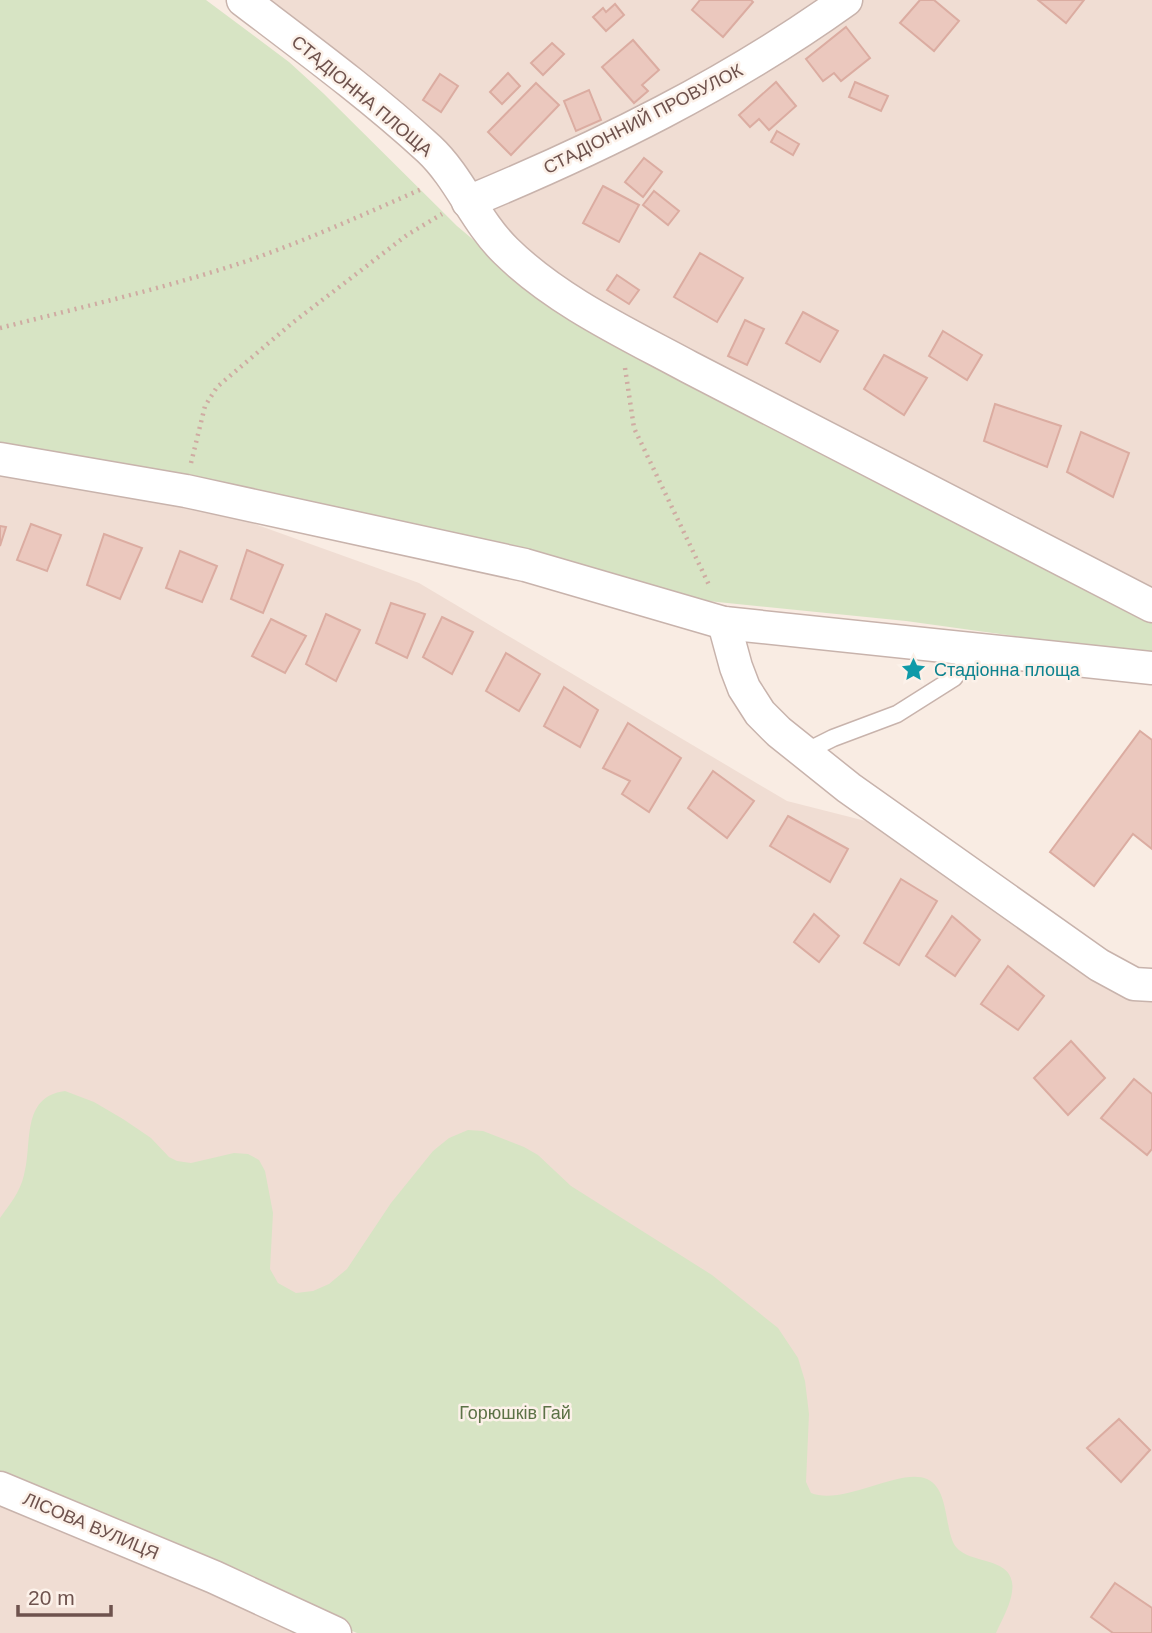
<svg xmlns="http://www.w3.org/2000/svg" width="1152" height="1633" font-family="Arial,sans-serif">
  <style>
    .residential { fill: #f0ddd3 }
    .green { fill: #d7e4c4 }
    .building { fill: #ebc8be; stroke: #dbaca1; stroke-width: 2 }
    .lines { fill: none; stroke-linecap: round; stroke-linejoin: round }
    .service-casing { stroke: #c8b3ac; stroke-width: 19 }
    .minor-casing { stroke: #c8b3ac; stroke-width: 35 }
    .path { stroke: #cfaba2; stroke-width: 4.5; stroke-dasharray: 2 5; stroke-linecap: butt }
    .service { stroke: #fff; stroke-width: 16 }
    .minor { stroke: #fff; stroke-width: 32 }
    .labels { text-anchor: middle; stroke-width: 5; stroke-linejoin: round; paint-order: stroke }
    .street-label { font-size: 18px; fill: #6e524d; stroke: #fcf1e9 }
    .culture-label { font-size: 18px; fill: #0d838f; stroke: #fcf1e9; text-anchor: start }
    .park-label { font-size: 18px; fill: #5c7246; stroke: #fcf1e9 }
  </style>
  <rect width="100%" height="100%" fill="#f9ece3"/>
  <g class="residential">
    <polygon points="243,0 1152,0 1152,606 584,309 441,163"/>
    <polygon points="0,466 168,493 419,583 787,801 913,833 1152,988 1152,1633 941,1633 348,1339 0,1300"/>
    <polygon points="0,1488 335,1633 0,1633"/>
  </g>
  <g class="green">
    <polygon points="0,0 206,0 289,62 323,93 457,226 496,259 1152,618 1152,655 906,621 698,600 0,443"/>
    <path d="M 65,1091 L 94,1102 L 123,1119 L 151,1138 L 169,1157 L 177,1161 L 191,1163 L 234,1153 L 248,1154 L 259,1160 L 265,1171 L 273,1213 L 270,1269 L 278,1283 L 296,1293 L 313,1291 L 329,1284 L 347,1269 L 391,1203 L 433,1151 L 449,1138 L 468,1130 L 483,1131 L 524,1147 L 538,1155 L 571,1186 L 712,1275 L 778,1328 L 798,1358 L 805,1381 L 809,1414 L 806,1482 L 811,1493 C 844,1506 900,1467 927,1479 C 950,1489 944,1532 956,1547 C 970,1564 1008,1557 1012,1582 C 1015,1598 1002,1619 996,1633 L 357,1633 L 101,1525 L 0,1491 L 0,1218 C 10,1204 20,1192 24,1175 C 33,1144 20,1097 65,1091 Z"/>
  </g>
  <g class="building">
    <polygon points="700,0 751,0 753,2 723,37 692,10"/>
    <polygon points="920,0 934,0 959,21 934,51 900,23"/>
    <polygon points="1038,0 1084,0 1066,23"/>
    <polygon points="615,4 624,15 606,31 593,17 603,8 606,12"/>
    <polygon points="846,27 870,58 841,81 834,73 823,81 806,59"/>
    <polygon points="633,40 659,70 642,85 648,91 634,103 602,67"/>
    <polygon points="552,43 564,54 543,75 531,63"/>
    <polygon points="508,73 520,86 502,104 490,92"/>
    <polygon points="440,74 458,86 441,112 423,100"/>
    <polygon points="776,82 796,106 769,130 759,119 750,127 739,115"/>
    <polygon points="855,82 888,96 881,111 849,97"/>
    <polygon points="536,83 559,105 511,155 488,132"/>
    <polygon points="589,90 601,120 576,131 564,101"/>
    <polygon points="777,131 799,144 793,155 771,142"/>
    <polygon points="644,158 662,172 643,197 625,182"/>
    <polygon points="603,186 639,205 619,242 583,223"/>
    <polygon points="654,191 679,211 668,225 643,205"/>
    <polygon points="700,253 743,278 717,322 674,297"/>
    <polygon points="617,275 639,290 629,304 607,290"/>
    <polygon points="803,312 838,331 820,362 786,343"/>
    <polygon points="745,320 764,329 747,365 728,356"/>
    <polygon points="943,331 982,355 967,380 929,356"/>
    <polygon points="884,355 927,378 904,415 864,389"/>
    <polygon points="995,404 1061,426 1047,467 984,441"/>
    <polygon points="1081,432 1129,453 1113,497 1067,472"/>
    <polygon points="31,524 61,535 47,571 17,560"/>
    <polygon points="0,526 6,527 0,546"/>
    <polygon points="104,534 142,548 120,599 87,585"/>
    <polygon points="247,550 283,565 263,613 231,599"/>
    <polygon points="180,551 217,566 202,602 166,588"/>
    <polygon points="391,603 425,614 407,658 376,643"/>
    <polygon points="326,614 360,630 336,681 306,664"/>
    <polygon points="442,617 473,632 452,674 423,657"/>
    <polygon points="271,619 306,636 285,673 252,656"/>
    <polygon points="506,653 540,674 519,711 486,691"/>
    <polygon points="564,687 598,710 580,747 544,726"/>
    <polygon points="628,723 681,758 649,812 622,794 630,781 603,768"/>
    <polygon points="1140,731 1152,740 1152,849 1133,834 1094,886 1050,852"/>
    <polygon points="713,771 754,801 727,838 688,808"/>
    <polygon points="788,816 848,849 830,882 770,846"/>
    <polygon points="901,879 937,901 899,965 864,943"/>
    <polygon points="814,914 839,936 819,962 794,942"/>
    <polygon points="952,916 980,940 955,976 926,956"/>
    <polygon points="1008,966 1044,996 1018,1030 981,1004"/>
    <polygon points="1071,1041 1105,1078 1068,1115 1034,1078"/>
    <polygon points="1134,1079 1152,1094 1152,1149 1147,1155 1101,1118"/>
    <polygon points="1119,1419 1150,1450 1121,1482 1087,1448"/>
    <polygon points="1115,1583 1152,1608 1152,1633 1113,1633 1091,1617"/>
  </g>
  <g class="lines">
    <defs>
      <polyline id="service" points="803,753 833,738 897,714 954,678 975,650"/>
      <g id="minor">
        <path d="M 243,0 C 306,48 370,95 429,149 C 460,178 475,221 506,251 C 557,301 626,333 689,367 L 1152,606"/>
        <path d="M 468,202 C 601,147 729,84 846,0"/>
        <polyline points="0,459 186,491 525,565 724,623 1152,668"/>
        <polyline points="724,623 736,667 744,688 760,713 779,732 849,788 1099,965 1134,984 1152,985"/>
        <polyline points="0,1488 214,1577 335,1633"/>
      </g>
    </defs>
    <use href="#service" class="service-casing"/>
    <use href="#minor" class="minor-casing"/>
    <g class="path">
      <path d="M 0,328 C 82,307 166,288 247,261 C 307,240 365,214 424,188"/>
      <polyline points="625,368 634,428 710,587"/>
      <polyline points="191,463 205,406 217,387 291,324 407,235 442,214"/>
    </g>
    <use href="#service" class="service"/>
    <use href="#minor" class="minor"/>
  </g>
  <defs>
    <symbol id="sight-bare" viewBox="-9 -9 18 18"><path d="M0-6L1.8-2.2L6-1.7L2.9 1.2L3.7 5.4L0 3.3L-3.7 5.4L-2.9 1.2L-6-1.7L-1.8-2.2Z" fill="#0f9aa8" stroke="#fcf1e9" stroke-width="2.5" paint-order="stroke"/></symbol>
  </defs>
  <g fill-rule="evenodd">
    <use href="#sight-bare" x="896" y="652" width="35" height="35"/>
  </g>
  <g class="labels">
    <g class="street-label">
      <text transform="translate(362 96) rotate(40)" y="6">СТАДІОННА ПЛОЩА</text>
      <text transform="translate(643 119) rotate(-27)" y="6">СТАДІОННИЙ ПРОВУЛОК</text>
      <text transform="translate(91 1526) rotate(23)" y="6">ЛІСОВА ВУЛИЦЯ</text>
    </g>
    <g class="culture-label">
      <text x="934" y="676">Стадіонна площа</text>
    </g>
    <g class="park-label">
      <text x="515" y="1419">Горюшків Гай</text>
    </g>
  </g>
  <path d="M18 1605v10h93v-10" fill="none" stroke="#6e524d" stroke-width="3.5"/>
  <text x="28" y="1605" font-size="21" fill="#6e524d" stroke="#fcf1e9" stroke-width="5" paint-order="stroke">20 m</text>
</svg>
